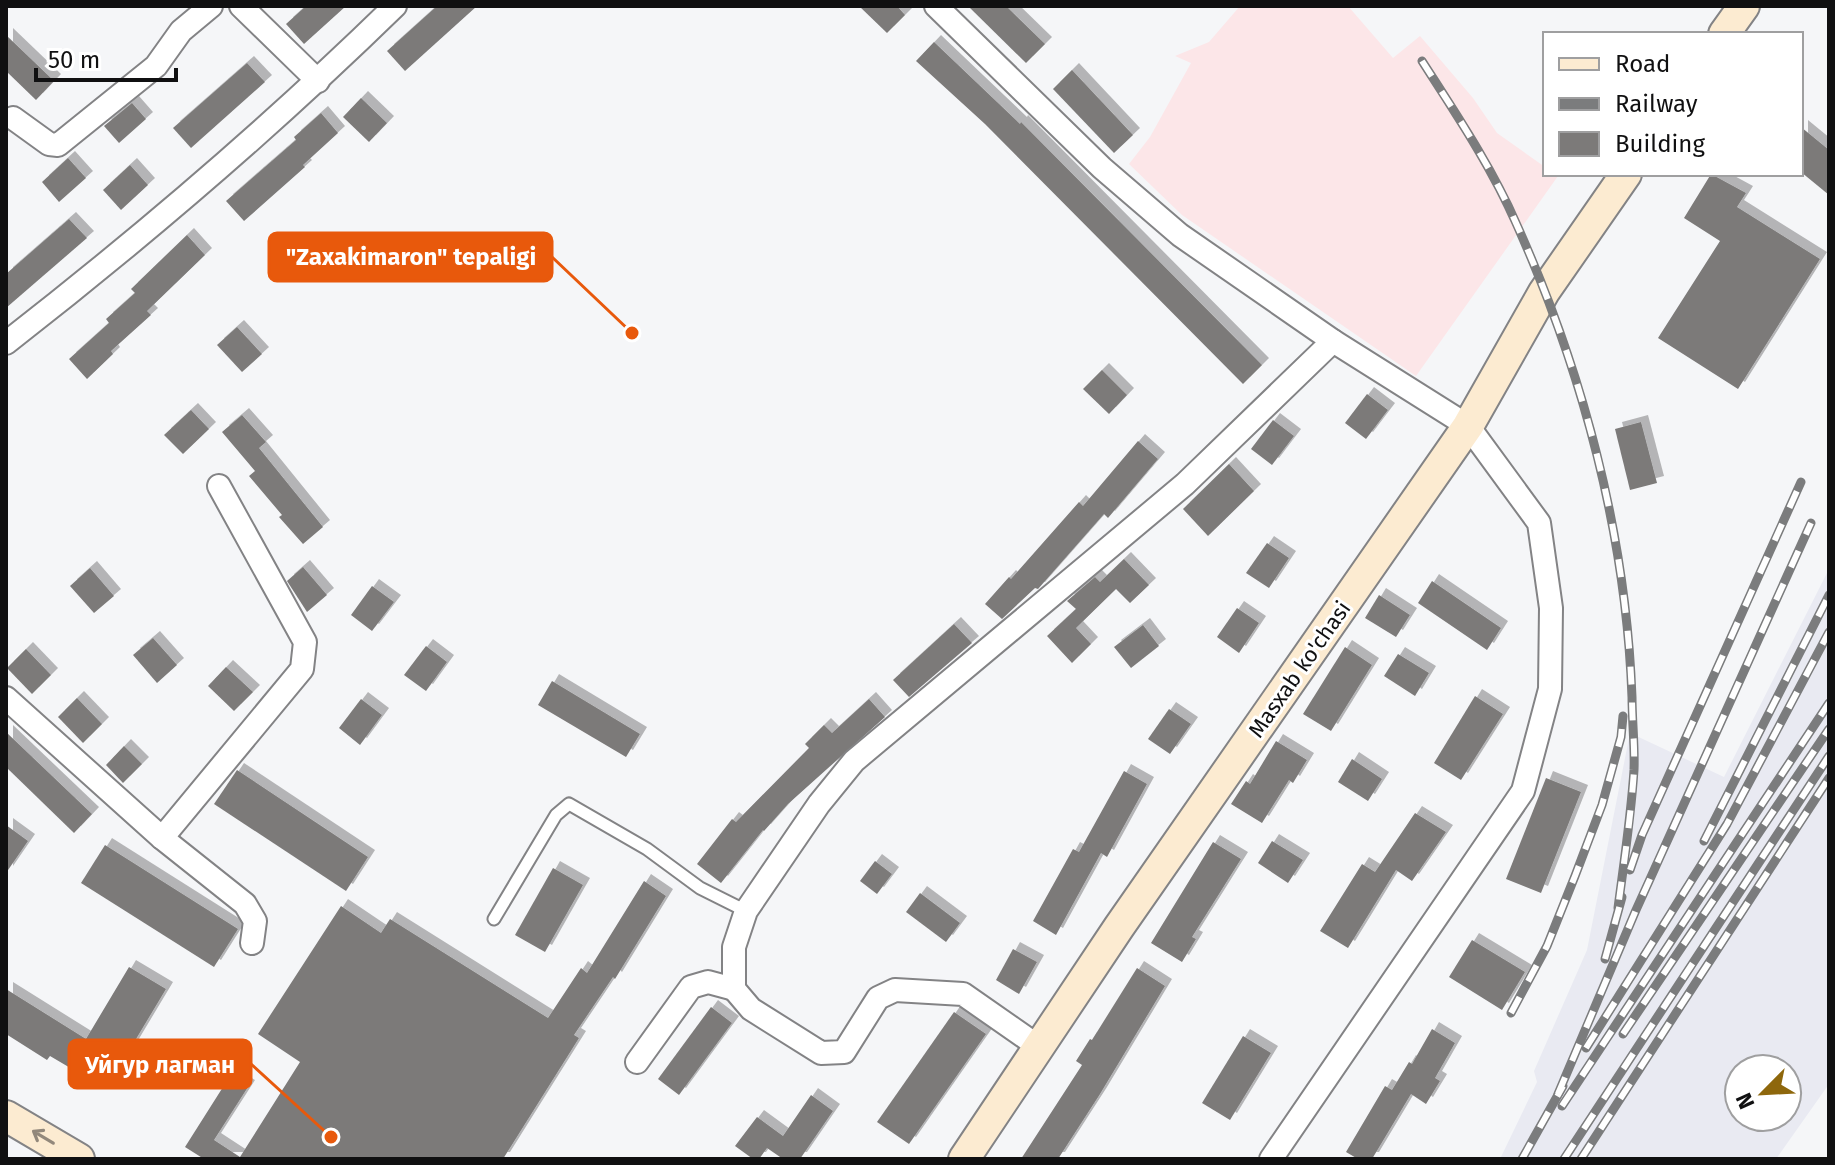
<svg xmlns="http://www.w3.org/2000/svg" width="1835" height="1165" font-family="'Fira Sans',sans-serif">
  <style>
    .industrial { fill: #fce6e8 }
    .built { fill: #e9eaf2; fill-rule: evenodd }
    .building { fill: #7c7a79; filter: url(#shadow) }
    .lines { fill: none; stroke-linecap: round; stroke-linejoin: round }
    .service-casing { stroke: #838385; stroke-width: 15 }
    .minor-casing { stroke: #838385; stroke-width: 26 }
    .secondary-casing { stroke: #838385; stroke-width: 34 }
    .service { stroke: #fff; stroke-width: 11 }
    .minor { stroke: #fff; stroke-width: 22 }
    .secondary { stroke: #fcebd1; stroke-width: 30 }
    .rail-casing { stroke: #7b7c7d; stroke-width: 9 }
    .rail { stroke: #fff; stroke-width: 6; stroke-dasharray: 18; stroke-linecap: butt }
    .oneway { stroke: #92887b }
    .labels { text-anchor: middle; stroke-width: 6; stroke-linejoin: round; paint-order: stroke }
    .street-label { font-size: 22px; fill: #101011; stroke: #fff }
    .leader { fill: none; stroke: #e8590c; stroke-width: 3 }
    .callout-dot { fill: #e8590c; stroke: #fff; stroke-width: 3 }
    .callout { fill: #e8590c; stroke: #e8590c; stroke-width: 3 }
    .callout-label { font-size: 24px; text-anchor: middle; font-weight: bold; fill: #fff }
  </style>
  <defs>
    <filter id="shadow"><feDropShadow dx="7" dy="-7" stdDeviation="0" flood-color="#0004"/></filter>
  </defs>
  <rect width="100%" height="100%" fill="#f5f6f8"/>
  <polygon class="industrial" points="1240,6 1348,6 1393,58 1420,36 1473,98 1497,133 1545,167 1545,174 1558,176 1416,376 1182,215 1129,164 1150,137 1191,63 1175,56 1209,42"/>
  <path class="built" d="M 1829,569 L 1829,1084 L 1776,1159 L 1500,1159 L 1537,1082 L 1534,1071 L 1587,950 L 1630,733 L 1724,777 ZM 1739,1069 L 1787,1069 L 1787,1117 L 1739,1117 Z"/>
  <g class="building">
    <polygon points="306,6 346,6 304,44 286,24"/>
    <polygon points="437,6 477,6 405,71 387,51"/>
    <polygon points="859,6 897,6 905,15 887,33"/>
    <polygon points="968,6 1006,6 1045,44 1026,63"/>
    <polygon points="6,35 54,81 36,100 6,71"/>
    <polygon points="934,42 1020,124 1021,122 1262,365 1243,384 985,124 916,61"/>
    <polygon points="247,63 265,82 191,148 173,128"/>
    <polygon points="1072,70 1133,135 1114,153 1053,89"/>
    <polygon points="361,98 387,123 369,142 343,117"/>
    <polygon points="132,103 146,119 119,143 104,126"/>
    <polygon points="321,113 338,133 303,165 305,167 244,221 226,201 296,140 294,137"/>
    <polygon points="1801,127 1829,150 1829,195 1801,172"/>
    <polygon points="68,158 86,178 59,202 42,182"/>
    <polygon points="130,165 148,185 121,210 103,190"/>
    <polygon points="1711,174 1746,193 1737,207 1820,259 1738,389 1658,338 1720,241 1684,218"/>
    <polygon points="69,219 87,238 6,308 6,274"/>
    <polygon points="187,235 205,255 147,311 151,315 111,351 113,354 87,379 69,359 109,323 106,319 135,293 131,289"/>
    <polygon points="237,327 262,354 242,372 217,345"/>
    <polygon points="1102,370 1127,395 1109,414 1083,389"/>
    <polygon points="1367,394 1388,410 1366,439 1345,423"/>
    <polygon points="191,410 209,429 183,454 164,435"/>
    <polygon points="242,415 266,442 259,448 323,527 303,544 279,517 282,515 249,476 255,471 222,432"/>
    <polygon points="1273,420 1294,436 1272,465 1251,449"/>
    <polygon points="1641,422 1657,483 1630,490 1615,429"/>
    <polygon points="1138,441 1158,459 1108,518 1104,514 1038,589 1035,588 1002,619 985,604 1009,577 1011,579 1079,502 1083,506"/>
    <polygon points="1229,464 1254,491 1208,536 1183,509"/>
    <polygon points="1267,543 1289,558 1269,588 1246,573"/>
    <polygon points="1124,559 1149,585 1130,603 1116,589 1076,628 1091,644 1072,663 1047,636 1076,609 1067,601 1095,577 1100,582"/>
    <polygon points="303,567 327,595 307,612 287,581"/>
    <polygon points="90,568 114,596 94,613 70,586"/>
    <polygon points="1432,581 1501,628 1487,650 1418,603"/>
    <polygon points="372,586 394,602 372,631 351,615"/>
    <polygon points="1379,595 1410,615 1396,637 1365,618"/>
    <polygon points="1237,608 1259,623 1239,653 1217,637"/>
    <polygon points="954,624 972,643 909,697 893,680"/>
    <polygon points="1143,625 1159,646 1131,668 1114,647"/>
    <polygon points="153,638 177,665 157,683 133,655"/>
    <polygon points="426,646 447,662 426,691 404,675"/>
    <polygon points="1345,647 1372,665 1331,731 1303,714"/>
    <polygon points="26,649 51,675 32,694 7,668"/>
    <polygon points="1398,654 1429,673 1415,696 1384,676"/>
    <polygon points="226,667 253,692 234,711 208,686"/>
    <polygon points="552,681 640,734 626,757 538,705"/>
    <polygon points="1475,696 1503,714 1461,780 1434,763"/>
    <polygon points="77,698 102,724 83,743 58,717"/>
    <polygon points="361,699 382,715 360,745 339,728"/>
    <polygon points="869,699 885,717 788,804 764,831 763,830 721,883 697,864 732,819 736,822 809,748 805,744 824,725 832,733"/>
    <polygon points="1169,709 1191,724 1170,754 1148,739"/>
    <polygon points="6,732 92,814 74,833 6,767"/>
    <polygon points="1276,741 1307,760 1293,783 1289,780 1262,823 1231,804 1246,781 1250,784"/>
    <polygon points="124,746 142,764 123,783 106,765"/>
    <polygon points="1352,759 1382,779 1368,801 1338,782"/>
    <polygon points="237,770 368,857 346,891 214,804"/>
    <polygon points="1124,771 1147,784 1107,857 1101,853 1056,935 1033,921 1073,849 1079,852"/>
    <polygon points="1546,778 1581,792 1541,893 1506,879"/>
    <polygon points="1415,813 1446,832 1412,881 1396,870 1348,948 1320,931 1362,864 1375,872"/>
    <polygon points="6,825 28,841 6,873"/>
    <polygon points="1272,841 1303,860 1288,883 1258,863"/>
    <polygon points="1213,842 1241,859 1192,937 1196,939 1182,962 1151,943"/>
    <polygon points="105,845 238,929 214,967 81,883"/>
    <polygon points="875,861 892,874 877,894 860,881"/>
    <polygon points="553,868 583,885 545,952 515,935"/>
    <polygon points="644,881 666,896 615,979 613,977 574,1035 579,1038 503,1159 204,1159 185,1147 230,1076 248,1087 214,1140 240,1157 300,1062 258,1034 341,906 381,933 390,919 548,1018 581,968 587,973"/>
    <polygon points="920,893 960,923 946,942 906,912"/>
    <polygon points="1472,940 1525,972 1502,1010 1449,977"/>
    <polygon points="1013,949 1037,962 1019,994 996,980"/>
    <polygon points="129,967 166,989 106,1089 50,1056 47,1060 6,1034 6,989 86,1039"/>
    <polygon points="1137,968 1165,986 1100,1094 1058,1159 1021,1159 1082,1065 1076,1061 1090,1039 1092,1040"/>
    <polygon points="711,1007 732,1023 679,1095 658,1079"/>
    <polygon points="954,1012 986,1034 909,1144 877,1122"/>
    <polygon points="1432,1029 1455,1043 1435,1078 1440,1081 1426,1104 1411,1094 1372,1159 1358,1159 1346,1152 1385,1086 1392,1090 1409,1062 1412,1064"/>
    <polygon points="1243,1036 1271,1053 1230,1120 1202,1103"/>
    <polygon points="811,1095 833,1111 800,1159 783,1159 767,1148 759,1159 753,1159 735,1146 757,1117 783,1136"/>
  </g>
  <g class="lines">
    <defs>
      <polyline id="service" points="494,919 556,815 569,804 647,849 700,888 746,911"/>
      <g id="minor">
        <polyline points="241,6 318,81"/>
        <polyline points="936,6 1102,168 1180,235 1333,341 1468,426 1539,523 1551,608 1550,689 1523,791 1271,1159"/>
        <polyline points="13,118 49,144 58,145 156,66 181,31 211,6"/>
        <path d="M 6,343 C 141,238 272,126 395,6"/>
        <polyline points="6,698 162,838 245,904 255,921 252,943"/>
        <polyline points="162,838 302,669 305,642 219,486"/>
        <polyline points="1039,1047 963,994 895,990 878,998 844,1052 821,1053 751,1009 734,989 734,947 746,911 819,804 854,761 1185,484 1333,341"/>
        <polyline points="637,1062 691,987 708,982 734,989"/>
      </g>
      <g id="secondary">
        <polyline points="1724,34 1744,6"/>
        <polyline points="6,1116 79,1159"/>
        <polyline points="964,1159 1119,927 1468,426 1544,292 1626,174"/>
      </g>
    </defs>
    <use href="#service" class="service-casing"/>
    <use href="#minor" class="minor-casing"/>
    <use href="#secondary" class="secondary-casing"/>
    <use href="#service" class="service"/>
    <use href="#minor" class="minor"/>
    <use href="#secondary" class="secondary"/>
    <defs>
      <g id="rail">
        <path d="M 1422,61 C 1456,114 1491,166 1516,223 C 1583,372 1626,534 1632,697 C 1632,721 1635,746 1634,770 C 1631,816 1624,862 1618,908"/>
        <polyline points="1704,841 1829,595"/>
        <polyline points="1630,870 1642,835 1801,482"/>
        <polyline points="1605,959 1622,897"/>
        <polyline points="1511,1013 1547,946 1575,876 1602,805 1621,737 1623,716"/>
        <polyline points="1623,1034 1829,729"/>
        <polyline points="1586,1048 1727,824 1829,632"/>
        <polyline points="1558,1094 1636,910 1811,523"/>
        <polyline points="1562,1106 1829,703"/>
        <polyline points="1522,1159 1563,1086"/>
        <polyline points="1564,1159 1829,756"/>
        <polyline points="1581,1159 1829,778"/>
      </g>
    </defs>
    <use href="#rail" class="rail-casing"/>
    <use href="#rail" class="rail"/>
  </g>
  <defs><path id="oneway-shaft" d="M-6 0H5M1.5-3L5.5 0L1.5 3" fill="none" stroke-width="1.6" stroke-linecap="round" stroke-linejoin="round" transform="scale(2)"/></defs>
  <use class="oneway" href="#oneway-shaft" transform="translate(43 1137) rotate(-149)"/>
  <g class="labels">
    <g class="street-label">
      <text transform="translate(1299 669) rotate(-55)" y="8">Masxab ko'chasi</text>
    </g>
  </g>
  <path class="leader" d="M632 333L552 257M331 1137L251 1064"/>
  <g class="callout-dot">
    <circle cx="632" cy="333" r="8"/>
    <circle cx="331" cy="1137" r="8"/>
  </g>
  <g class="callout">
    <rect x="269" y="233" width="283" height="48" rx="8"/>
    <rect x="69" y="1040" width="182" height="48" rx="8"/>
  </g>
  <g class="callout-label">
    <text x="411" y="265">"Zaxakimaron" tepaligi</text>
    <text x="160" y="1073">Уйгур лагман</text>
  </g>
  <rect width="1835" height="1165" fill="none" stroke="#101011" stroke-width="16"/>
  <rect x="1543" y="32" width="260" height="144" fill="#ffffff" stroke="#9f9fa0" stroke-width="2"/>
  <rect x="1559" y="58" width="40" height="12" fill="#fcebd1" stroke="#9f9fa0" stroke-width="2"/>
  <text x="1615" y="72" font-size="24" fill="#101011">Road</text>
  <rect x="1559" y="98" width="40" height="12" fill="#7b7c7d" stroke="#9f9fa0" stroke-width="2"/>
  <text x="1615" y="112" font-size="24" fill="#101011">Railway</text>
  <rect x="1559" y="132" width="40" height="24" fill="#7c7a79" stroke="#9f9fa0" stroke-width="2"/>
  <text x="1615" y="152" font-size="24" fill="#101011">Building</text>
  <g transform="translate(1763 1093) rotate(246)"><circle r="38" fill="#ffffff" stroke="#9f9fa0" stroke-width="2"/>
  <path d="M0-6L14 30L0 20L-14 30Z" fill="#8e670c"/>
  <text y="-12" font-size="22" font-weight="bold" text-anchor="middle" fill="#101011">N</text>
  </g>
  <path d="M36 68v12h140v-12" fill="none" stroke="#101011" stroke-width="4"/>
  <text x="48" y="68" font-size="24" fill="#101011" stroke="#ffffff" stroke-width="6" paint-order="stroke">50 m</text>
</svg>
